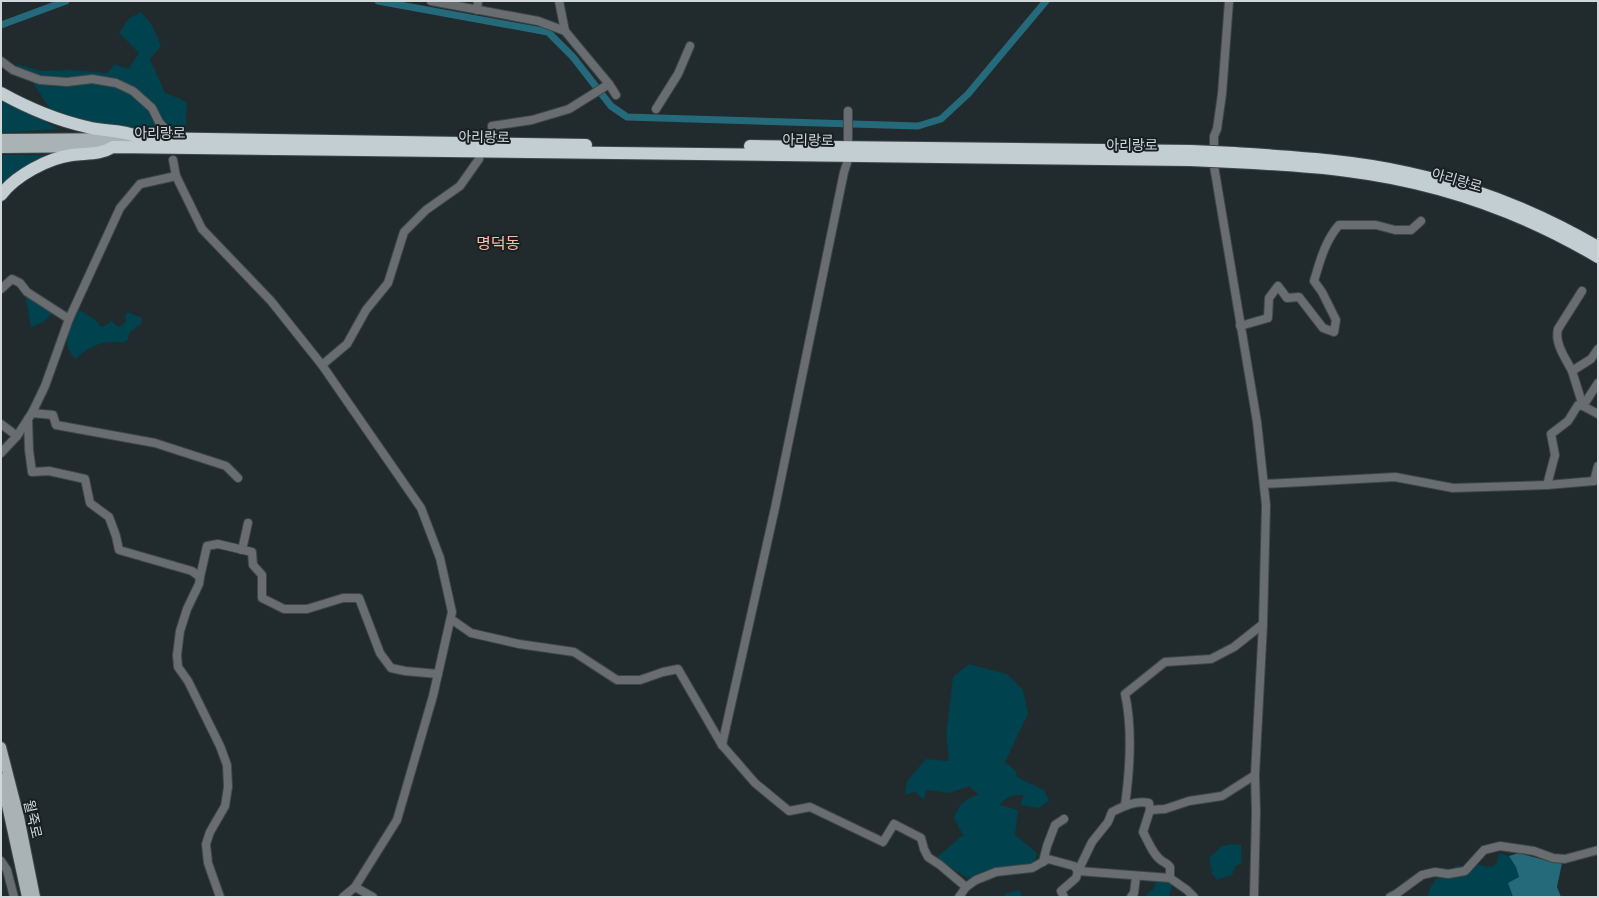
<svg xmlns="http://www.w3.org/2000/svg" width="1599" height="898" font-family="Mulish,'Noto Sans KR',sans-serif">
  <style>
    .green { fill: #01424f }
    .water { fill: #256a7b }
    .lines { fill: none; stroke-linecap: round; stroke-linejoin: round }
    .canal { stroke: #256a7b; stroke-width: 7 }
    .minor-casing { stroke: #3d4649; stroke-width: 10 }
    .major-casing { stroke: #3d4649; stroke-width: 12 }
    .highway-casing { stroke: #3d4649; stroke-width: 14 }
    .minor { stroke: #696d6f; stroke-width: 8 }
    .major { stroke: #a9b2b5; stroke-width: 10 }
    .highway { stroke: #c2ced1; stroke-width: 12 }
    .highway-bridge-casing { stroke: #3d4649; stroke-width: 14; stroke-linecap: butt }
    .highway-bridge { stroke: #c2ced1; stroke-width: 12 }
    .labels { text-anchor: middle; stroke-width: 4; stroke-linejoin: round; paint-order: stroke }
    .street-label { font-size: 14px; fill: #d2d8da; stroke: #182023 }
    .quarter-label { font-size: 16px; fill: #fbbba7; stroke: #182023 }
  </style>
  <rect width="100%" height="100%" fill="#212a2d"/>
  <g class="green">
    <polygon points="141,12 152,25 161,46 150,59 165,93 181,99 187,103 186,128 107,126 52,112 33,83 16,64 42,71 71,70 107,73 115,64 128,69 139,53 119,33 129,18"/>
    <polygon points="1,99 59,129 1,133"/>
    <polygon points="1,155 52,155 1,190"/>
    <path d="M 25,295 L 54,307 C 49,320 44,322 31,327 Z"/>
    <path d="M 79,310 L 94,319 L 102,327 L 112,321 L 118,327 L 122,326 L 126,321 L 125,316 L 128,312 L 142,318 L 141,324 L 130,332 L 127,341 C 121,343 116,342 110,342 C 96,343 85,350 75,359 C 59,338 69,331 79,310 Z"/>
    <path d="M 969,664 L 1007,674 L 1023,690 L 1028,714 L 1005,762 L 1015,770 L 1017,777 L 1044,790 L 1049,801 L 1039,808 L 1020,805 L 1024,795 C 1015,795 1005,796 1000,805 L 1018,810 L 1015,835 L 1037,853 L 1035,862 L 969,879 L 936,858 L 963,835 L 954,818 C 957,806 967,797 979,795 L 969,786 L 950,793 L 926,790 L 924,800 L 915,792 L 905,795 L 907,781 L 926,759 L 949,761 L 946,734 L 953,677 Z"/>
    <polygon points="1233,844 1241,845 1242,863 1236,866 1232,875 1217,880 1212,874 1209,858 1222,846"/>
    <polygon points="1499,853 1509,856 1516,867 1519,878 1508,883 1513,897 1428,897 1429,890 1436,879 1444,877 1456,866 1479,865 1492,867 1497,863"/>
    <polygon points="1169,880 1172,885 1169,897 1144,897 1155,887 1155,883 1158,881"/>
    <polygon points="1020,890 1022,897 1002,897 1007,893"/>
  </g>
  <polygon class="water" points="1519,853 1548,861 1562,863 1557,887 1561,897 1513,897 1508,883 1519,877 1516,867 1509,856"/>
  <g class="lines">
    <g class="canal">
      <polyline points="378,1 548,32 573,57 611,106 627,117 918,126 941,119 968,94 1046,1"/>
      <polyline points="1,25 66,1"/>
    </g>
    <defs>
      <g id="minor">
        <polyline points="431,1 538,21 565,31 609,84 616,95"/>
        <polyline points="559,1 565,31"/>
        <polyline points="1229,1 1222,94 1217,129 1214,136 1214,166 1257,422 1266,505 1263,624 1255,775 1256,812 1254,897"/>
        <polyline points="477,10 478,1"/>
        <polyline points="1,61 13,70 40,80 67,82 92,79 116,83 133,91 152,108 159,122 167,131"/>
        <polyline points="656,109 678,74 690,46"/>
        <polyline points="848,111 848,142"/>
        <polyline points="493,138 492,126 532,120 569,109 609,84"/>
        <polyline points="173,160 176,176 202,229 271,301 322,365 421,508 440,558 452,612 433,696 397,820 355,887 343,897"/>
        <polyline points="1,289 12,279 20,283 27,292 69,319"/>
        <path d="M 1240,326 L 1268,318 L 1269,298 L 1278,286 L 1287,298 L 1299,297 L 1323,328 L 1334,332 L 1336,320 L 1322,292 L 1314,281 C 1320,261 1325,241 1339,225 L 1376,225 L 1395,230 L 1411,230 L 1421,221"/>
        <polyline points="1598,349 1591,359 1572,371 1583,406 1598,414"/>
        <polyline points="322,365 347,344 366,310 388,283 404,232 426,210 460,186 479,159"/>
        <path d="M 1572,371 C 1566,359 1554,343 1558,329 L 1582,291"/>
        <polyline points="32,413 53,415 56,425 155,443 226,466 238,478"/>
        <polyline points="28,419 29,450 32,472 49,471 85,479 90,503 109,517 116,536 119,550 192,571 200,577 199,584 187,609 180,631 177,655 178,667 188,681 220,746 227,765 228,787 225,806 210,832 206,844 208,863 220,897"/>
        <polyline points="1,424 17,436"/>
        <polyline points="1,453 17,436 32,413 45,386 69,319 120,208 140,184 176,176"/>
        <polyline points="1594,481 1598,466"/>
        <polyline points="1264,484 1395,477 1453,488 1547,485 1594,481 1598,477"/>
        <polyline points="1547,485 1555,455 1551,434 1568,421 1578,405 1583,406 1598,383"/>
        <polyline points="242,550 248,523"/>
        <polyline points="200,577 207,546 218,544 252,552 253,565 262,575 262,598 284,609 307,609 343,598 359,598 380,653 391,668 405,671 438,674"/>
        <polyline points="451,619 471,633 519,644 574,652 617,680 640,680 663,672 678,669 722,745 755,783 789,811 810,807 883,842 894,824 921,838 924,849 928,857 940,865 966,887"/>
        <polyline points="722,745 775,508 844,172 847,163"/>
        <path d="M 1125,805 C 1130,769 1133,730 1125,694 L 1165,662 L 1211,659 L 1234,647 L 1263,624"/>
        <polyline points="1150,810 1165,809 1189,801 1222,796 1255,775"/>
        <polyline points="1,861 7,870 14,897"/>
        <polyline points="1043,862 1047,846 1055,825 1064,819"/>
        <polyline points="355,887 373,897"/>
        <polyline points="959,897 966,887 976,880 996,872 1032,868 1048,859 1074,866 1078,871 1170,878 1187,890 1194,897"/>
        <path d="M 1064,897 L 1061,891 L 1076,878 L 1078,871 L 1092,842 L 1108,822 L 1112,812 C 1124,806 1136,800 1149,803 L 1150,810 L 1143,832 C 1148,841 1153,855 1162,861 C 1165,863 1167,863 1170,867 L 1170,878"/>
        <polyline points="1131,897 1134,893 1136,877"/>
        <polyline points="1390,897 1396,894 1422,875 1435,872 1448,874 1465,871 1484,850 1500,846 1534,851 1553,858 1565,859 1598,850"/>
      </g>
      <g id="major">
        <polyline points="1,139 135,138"/>
        <polyline points="1,148 107,147"/>
        <polyline points="1,747 19,817 35,897"/>
        <polyline points="1,778 27,897"/>
      </g>
      <g id="highway">
        <path d="M 1,93 C 28,108 56,120 87,127 C 105,132 124,129 141,138 L 586,145"/>
        <polyline points="750,146 1191,151"/>
        <path d="M 1234,153 C 1293,157 1352,160 1409,173 C 1476,187 1539,213 1598,247"/>
        <path d="M 1233,162 C 1272,164 1310,166 1348,171 C 1436,182 1522,212 1598,257"/>
        <path d="M 1,195 C 15,176 48,158 72,155 C 86,153 100,155 113,147 L 1190,160"/>
      </g>
    </defs>
    <use href="#minor" class="minor-casing"/>
    <use href="#major" class="major-casing"/>
    <use href="#highway" class="highway-casing"/>
    <use href="#minor" class="minor"/>
    <use href="#major" class="major"/>
    <use href="#highway" class="highway"/>
    <defs>
      <g id="highway-bridge">
        <polyline points="1191,151 1234,153"/>
        <polyline points="1190,160 1233,162"/>
      </g>
    </defs>
    <use href="#highway-bridge" class="highway-bridge-casing"/>
    <use href="#highway-bridge" class="highway-bridge"/>
  </g>
  <g class="labels">
    <g class="street-label">
      <text x="160" y="138">아리랑로</text>
      <text transform="translate(484 137) rotate(1)" y="5">아리랑로</text>
      <text transform="translate(808 140) rotate(1)" y="5">아리랑로</text>
      <text x="1132" y="150">아리랑로</text>
      <text transform="translate(1457 180) rotate(16)" y="5">아리랑로</text>
      <text transform="translate(33 819) rotate(77)" y="5">월죽로</text>
    </g>
    <g class="quarter-label">
      <text x="498" y="249">명덕동</text>
    </g>
  </g>
  <rect width="1599" height="898" fill="none" stroke="#d2d8da" stroke-width="4"/>
</svg>
